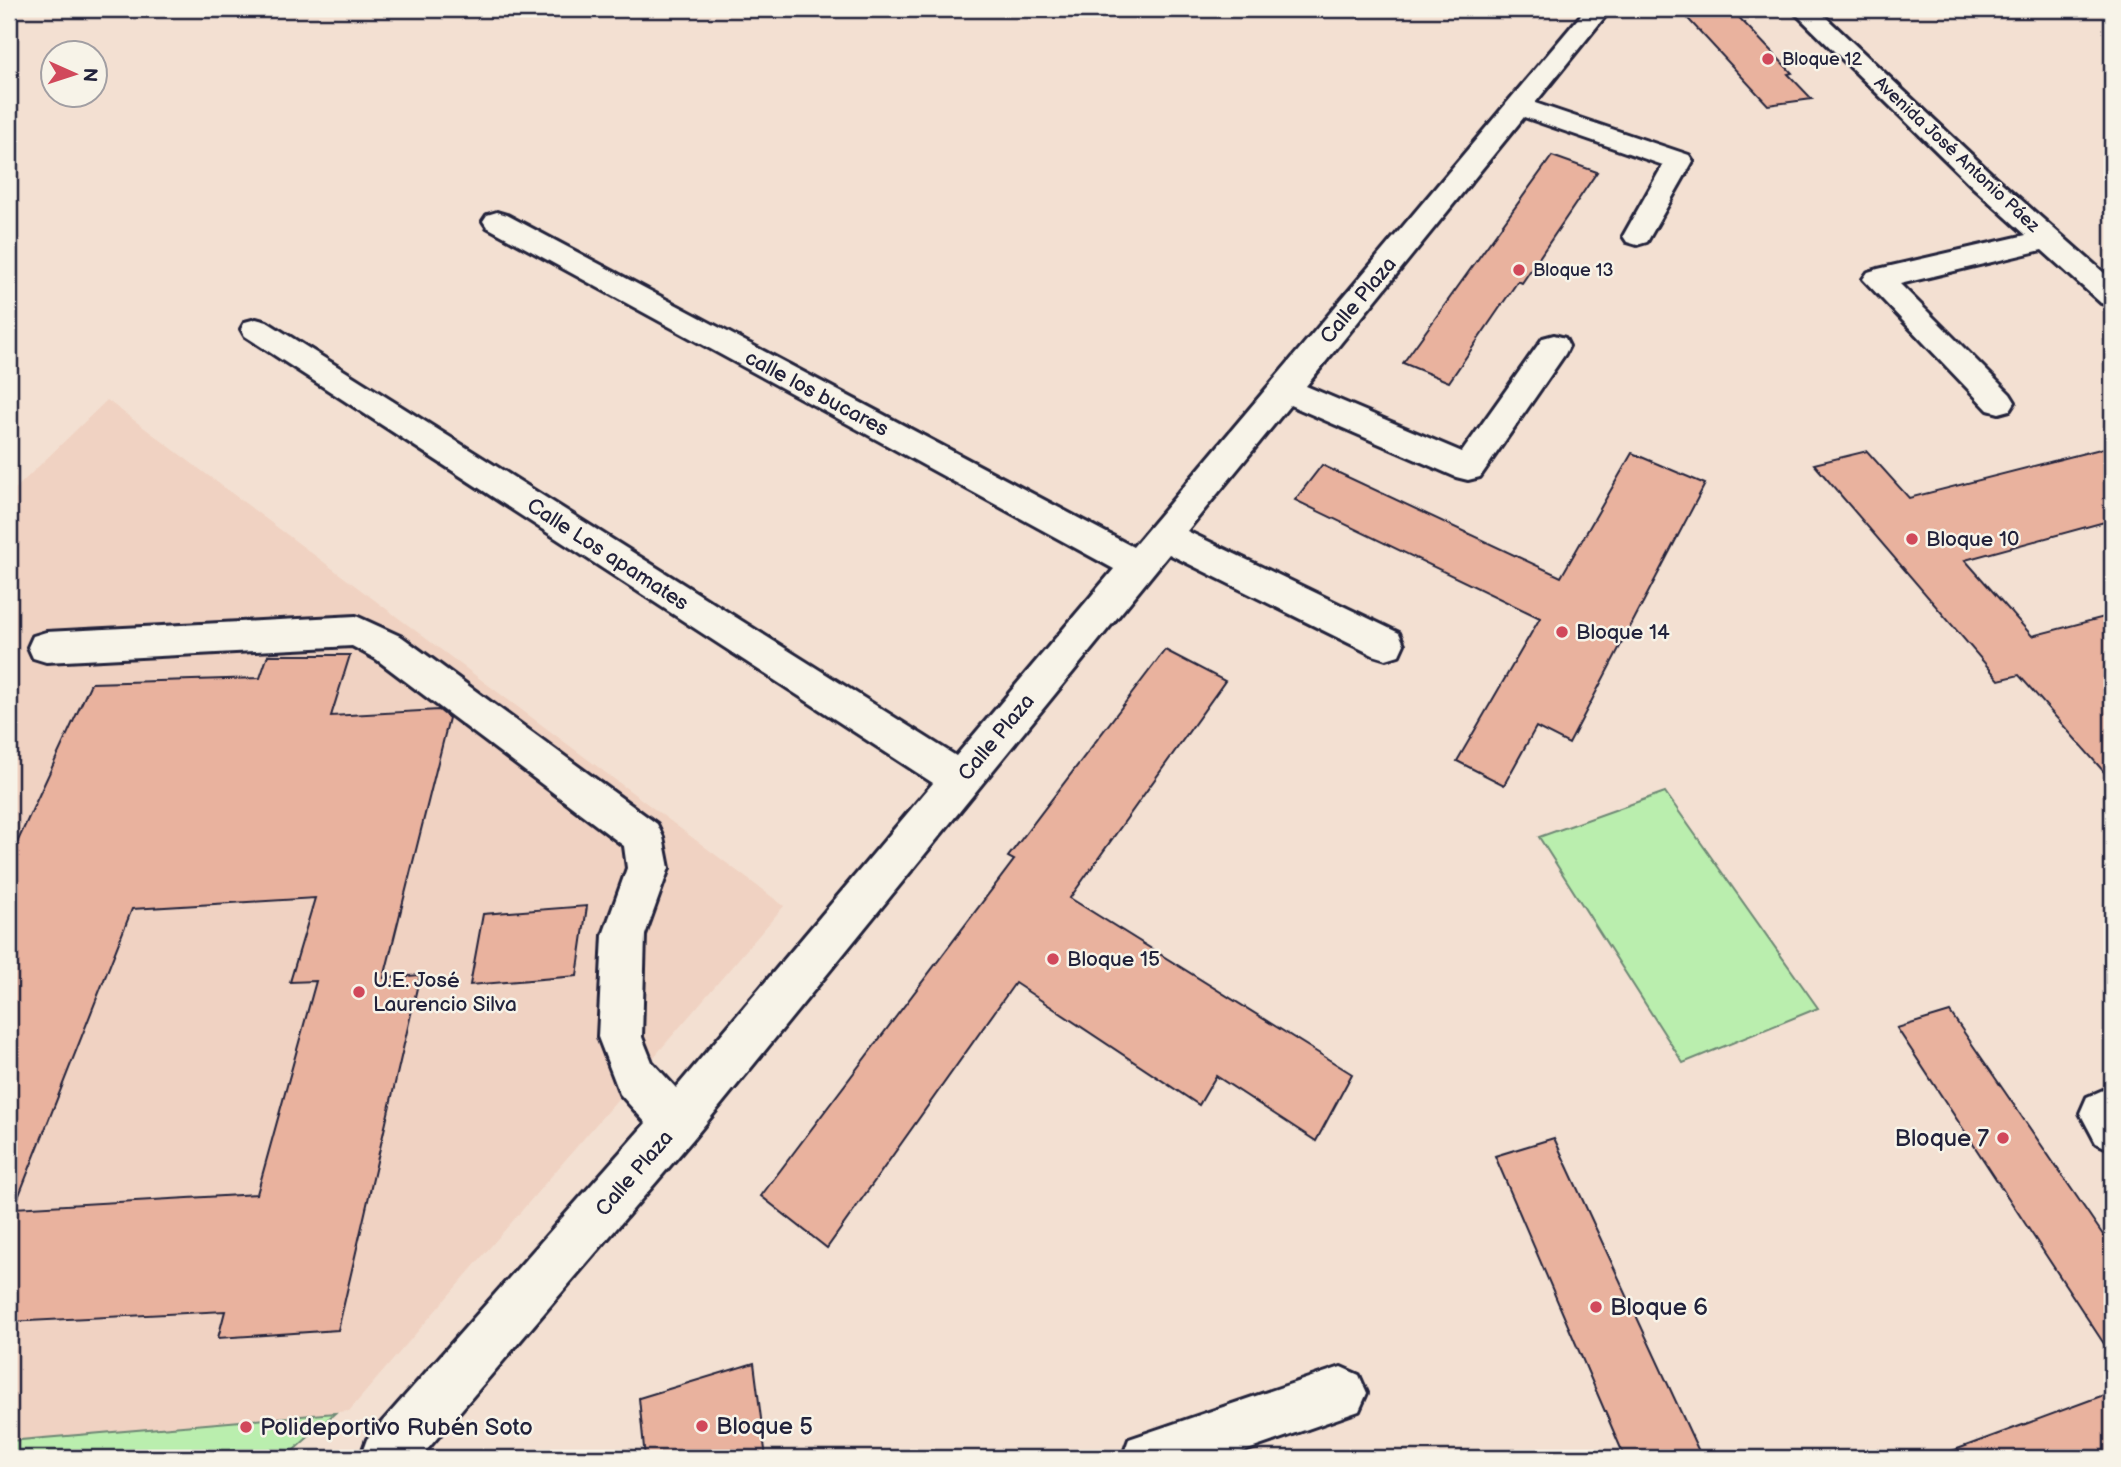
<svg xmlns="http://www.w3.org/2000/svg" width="2121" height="1467" font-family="'Balsamiq Sans',sans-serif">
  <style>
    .built { fill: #f0d2c2 }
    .green { fill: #baeeae; stroke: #6e8874; stroke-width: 2 }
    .building { fill: #e9b29e; stroke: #22223b; stroke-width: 2; fill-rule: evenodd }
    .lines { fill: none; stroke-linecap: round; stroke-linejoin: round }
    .minor-casing { stroke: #22223b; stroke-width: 6 }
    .minor { fill: #f7f3e8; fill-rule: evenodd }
    .poi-dot { fill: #d1495b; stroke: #f7f3e8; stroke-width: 2.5 }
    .labels { text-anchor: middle; stroke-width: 5; stroke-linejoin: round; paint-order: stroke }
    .far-poi-label { font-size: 18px; fill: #22223b; stroke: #f7f3e8; text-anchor: start }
    .far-street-label { font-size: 18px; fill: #22223b; stroke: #f7f3e8 }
    .street-label { font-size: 21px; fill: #22223b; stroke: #f7f3e8 }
    .poi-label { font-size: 21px; fill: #22223b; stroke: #f7f3e8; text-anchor: start }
    .near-poi-label { font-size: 24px; fill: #22223b; stroke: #f7f3e8; text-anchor: start }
  </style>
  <rect width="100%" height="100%" fill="#f3e0d2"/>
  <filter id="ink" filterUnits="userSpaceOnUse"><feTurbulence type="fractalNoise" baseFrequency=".0143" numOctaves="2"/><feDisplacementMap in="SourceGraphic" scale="14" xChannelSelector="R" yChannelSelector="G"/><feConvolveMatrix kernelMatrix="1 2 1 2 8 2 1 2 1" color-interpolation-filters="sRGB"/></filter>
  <g filter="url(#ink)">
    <polygon class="built" points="107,400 784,906 349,1411 9,1441 9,495"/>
    <g class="green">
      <polygon points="1665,792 1818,1008 1683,1063 1539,837"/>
      <polygon points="335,1413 285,1458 9,1458 9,1441"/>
    </g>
    <g class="building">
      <polygon points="1679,9 1731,9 1792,73 1788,74 1812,99 1768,105"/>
      <polygon points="1552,156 1597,172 1522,283 1518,281 1449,382 1403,363"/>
      <polygon points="2112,446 2112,520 1965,560 2032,636 2112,615 2112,781 2019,675 1999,680 1814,464 1867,451 1909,498"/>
      <polygon points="1632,453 1705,484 1569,744 1536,727 1504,785 1457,761 1540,618 1295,500 1322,465 1561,577"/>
      <polygon points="1165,650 1225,681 1070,898 1352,1074 1316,1141 1216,1076 1199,1105 1015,983 827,1248 761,1196 1014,860 1008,857"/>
      <path d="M 268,655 L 350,655 L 331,716 L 439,710 L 449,718 L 384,978 L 420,975 L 338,1330 L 218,1338 L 225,1311 L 9,1322 L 9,860 L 91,683 L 260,678 ZM 315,898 L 290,982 L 316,981 L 257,1194 L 14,1208 L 132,909 Z"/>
      <polygon points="587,906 577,976 470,985 483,914"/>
      <polygon points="1950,1012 2112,1248 2112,1356 1897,1028"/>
      <polygon points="1554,1138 1702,1458 1625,1458 1495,1156"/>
      <polygon points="754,1363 766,1458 645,1458 639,1398"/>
      <polygon points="2112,1392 2112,1458 1945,1458 1944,1454"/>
    </g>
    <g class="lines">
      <defs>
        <g id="minor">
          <polygon points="1586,9 1611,9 1535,103 1689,155 1693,161 1647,242 1637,245 1627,242 1623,236 1663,165 1524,117 1306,386 1462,452 1543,338 1554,335 1565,338 1569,346 1565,354 1480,477 1468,480 1456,477 1290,405 1187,531 1399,633 1404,644 1399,655 1386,659 1373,655 1169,554 693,1139 420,1458 360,1458 367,1439 646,1123 620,1094 598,1037 603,935 627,868 624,846 376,659 352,646 46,662 33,658 28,647 33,636 46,632 356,616 402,637 657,824 663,837 669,868 645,935 642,1037 652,1062 676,1088 933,783 245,336 241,329 245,322 256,319 267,322 956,756 1114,569 487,227 483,221 487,215 497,212 507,215 1133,547"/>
          <polygon points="1791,9 1817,9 1994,176 2112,280 2112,306 2101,303 2042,250 1900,284 2010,394 2015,402 2010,410 1999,413 1988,410 1863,279 1868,272 1878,269 2026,235 1974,188"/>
          <polygon points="2103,1090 2112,1094 2112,1150 2096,1143 2080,1113 2087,1097"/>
          <polygon points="1341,1367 1359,1375 1367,1393 1359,1411 1225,1458 1122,1458 1129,1439"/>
        </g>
      </defs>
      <use href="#minor" class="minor-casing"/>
      <use href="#minor" class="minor"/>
    </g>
  </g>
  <g class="poi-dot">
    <circle cx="1768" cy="59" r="7"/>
    <circle cx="1519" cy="270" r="7"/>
    <circle cx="1912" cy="539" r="7"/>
    <circle cx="1562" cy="632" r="7"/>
    <circle cx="1053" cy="959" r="7"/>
    <circle cx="359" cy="992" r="7"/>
    <circle cx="2003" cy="1138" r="7"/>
    <circle cx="1596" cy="1307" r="7"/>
    <circle cx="702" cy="1426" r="7"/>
    <circle cx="246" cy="1427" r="7"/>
  </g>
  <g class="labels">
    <g class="far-poi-label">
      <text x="1782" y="65">Bloque 12</text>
      <text x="1533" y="276">Bloque 13</text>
    </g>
    <g class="far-street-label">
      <text transform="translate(1957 154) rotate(43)" y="6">Avenida José Antonio Páez</text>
    </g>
    <g class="street-label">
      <text transform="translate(1358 300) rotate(-50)" y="7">Calle Plaza</text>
      <text transform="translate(817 393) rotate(28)" y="7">calle los bucares</text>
      <text transform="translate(608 554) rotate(33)" y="7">Calle Los apamates</text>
      <text transform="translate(996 737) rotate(-50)" y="7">Calle Plaza</text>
      <text transform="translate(634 1173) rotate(-49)" y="7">Calle Plaza</text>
    </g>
    <g class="poi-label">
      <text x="1926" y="546">Bloque 10</text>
      <text x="1576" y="639">Bloque 14</text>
      <text x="1067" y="966">Bloque 15</text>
      <text x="373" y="987">U.E. José<tspan x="373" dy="24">Laurencio Silva</tspan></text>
    </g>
    <g class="near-poi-label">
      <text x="1989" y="1146" text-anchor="end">Bloque 7</text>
      <text x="1610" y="1315">Bloque 6</text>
      <text x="716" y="1434">Bloque 5</text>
      <text x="260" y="1435">Polideportivo Rubén Soto</text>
    </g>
  </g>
  <rect width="2121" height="1467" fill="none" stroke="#f7f3e8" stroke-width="35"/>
  <rect x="18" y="18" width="2086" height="1432" fill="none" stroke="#22223b" stroke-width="2.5" filter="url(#ink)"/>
  <g transform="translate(74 74) rotate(93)"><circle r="33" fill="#f7f3e8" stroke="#a29fa3" stroke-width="2"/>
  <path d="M0-5L12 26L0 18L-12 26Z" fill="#d1495b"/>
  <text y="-10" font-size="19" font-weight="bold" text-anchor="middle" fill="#22223b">N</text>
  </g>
</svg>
